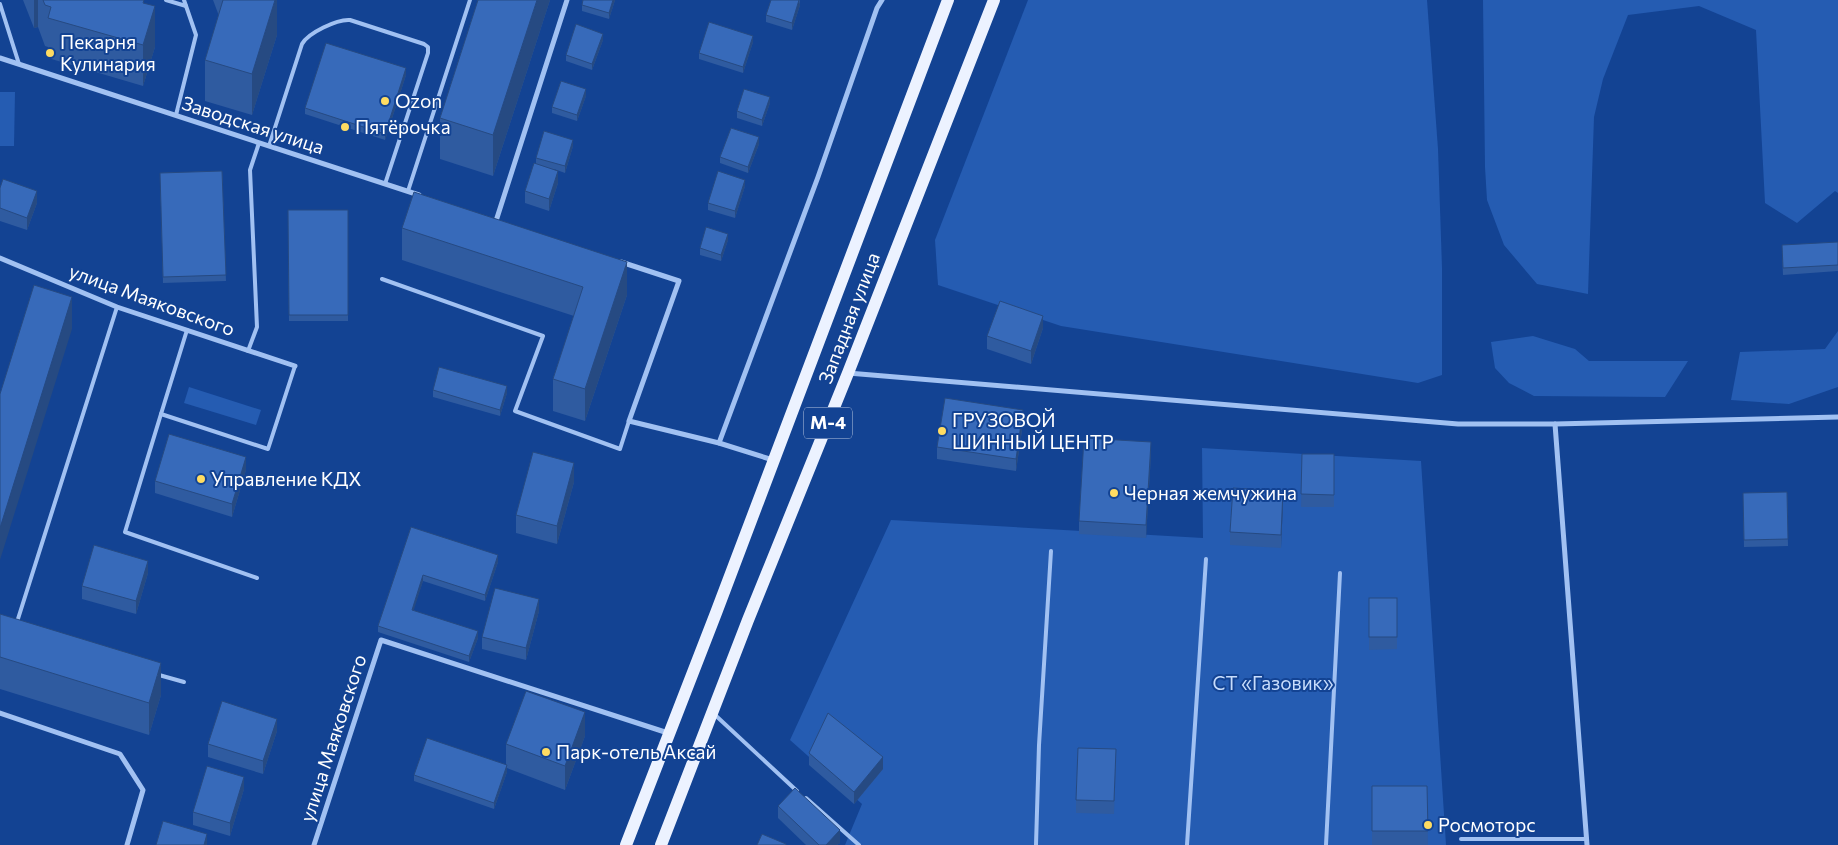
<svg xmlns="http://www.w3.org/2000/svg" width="1838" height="845" font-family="Commissioner,sans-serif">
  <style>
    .green { fill: #255cb2 }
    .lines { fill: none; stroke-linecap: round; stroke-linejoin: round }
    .service { stroke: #a1c1f2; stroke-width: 4 }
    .minor { stroke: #a1c1f2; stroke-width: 5 }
    .primary { stroke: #ecf2ff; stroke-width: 12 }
    .wall { fill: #2f5ba0 }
    .shaded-wall { fill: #264a82 }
    .building { fill: #376aba; stroke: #264a82 }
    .poi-dot { fill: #ffdc62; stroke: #134393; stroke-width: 2 }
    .labels { text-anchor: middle; stroke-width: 4; stroke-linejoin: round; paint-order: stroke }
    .shield { fill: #134393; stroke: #b8c7df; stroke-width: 1 }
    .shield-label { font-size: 18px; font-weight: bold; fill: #fff }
    .poi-label { font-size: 19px; fill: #fff; stroke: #134393; text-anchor: start }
    .street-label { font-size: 19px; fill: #fff; stroke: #134393 }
    .park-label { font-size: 19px; fill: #c8ddfc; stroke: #134393 }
  </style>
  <rect width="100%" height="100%" fill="#134393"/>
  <g class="green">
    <polygon points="1028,0 1427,0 1438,149 1442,268 1442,375 1418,383 1061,326 938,285 935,240"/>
    <polygon points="1483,0 1838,0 1838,193 1835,191 1797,223 1765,203 1756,30 1699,6 1628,15 1603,79 1594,117 1588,294 1537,284 1504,245 1487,200 1485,167"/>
    <polygon points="0,92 15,92 14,146 0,146"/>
    <polygon points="1838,331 1838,387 1789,404 1731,400 1740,352 1825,349"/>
    <polygon points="1533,336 1575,349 1589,361 1688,361 1665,397 1534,396 1509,383 1495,368 1491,342"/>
    <polygon points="189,387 261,410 256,425 184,403"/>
    <polygon points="1202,448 1421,461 1446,845 845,845 862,804 790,740 891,520 1203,538"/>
  </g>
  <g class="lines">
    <g class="service">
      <polyline points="166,0 186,6"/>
      <polyline points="0,4 19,64"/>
      <polyline points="176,115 196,35 184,0"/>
      <path d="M 269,146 L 302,44 C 308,33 337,19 350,20 L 424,44 L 428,47 L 428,53 L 385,184"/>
      <polyline points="408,191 470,0"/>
      <polyline points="382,279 543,336 515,411 620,449 629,421"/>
      <polyline points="187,330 161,414 268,449 295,366"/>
      <polyline points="248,351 257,327 250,170 259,143"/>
      <polyline points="161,414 125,532 257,578"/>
      <polyline points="17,622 117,307"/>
      <polyline points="159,675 184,682"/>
      <polyline points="714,714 797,791"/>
      <polyline points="806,798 859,845"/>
      <polyline points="1461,839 1587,839"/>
      <polyline points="1036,845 1039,745 1051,551"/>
      <polyline points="1187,845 1206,559"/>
      <polyline points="1326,845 1340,573"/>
    </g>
    <g class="minor">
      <polyline points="0,58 419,195"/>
      <polyline points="496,221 567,0"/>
      <polyline points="0,258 117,307 295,366"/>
      <polyline points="621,262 679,281 629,421 719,443 773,460"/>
      <polyline points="848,373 1458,424 1555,424 1838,417"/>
      <polyline points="1555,424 1587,845"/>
      <polyline points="719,443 818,177 877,8 882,0"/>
      <polyline points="0,713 120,754 143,790 127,845"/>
      <polyline points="314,845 381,640 668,733"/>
    </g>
    <g class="primary">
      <polyline points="626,845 716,613 948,0"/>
      <polyline points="661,845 748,620 848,373 994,0"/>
    </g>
  </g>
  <g class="wall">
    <polygon points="23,0 144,0 144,4 155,47 143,86 48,58 48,47 45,46 38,27 34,28"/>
    <polygon points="213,0 277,0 277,35 252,115 205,101 205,60 219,16"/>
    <polygon points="478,0 550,0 493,176 440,159 440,118"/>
    <polygon points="583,0 615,0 609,19 582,11 582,5"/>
    <polygon points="800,0 800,5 792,30 766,22 766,15"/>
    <polygon points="603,40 592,70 566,61 566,55"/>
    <polygon points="753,42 743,73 699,59 699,53"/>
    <polygon points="406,75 385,140 305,114 305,108"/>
    <polygon points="586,96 577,121 552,113 552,107"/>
    <polygon points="770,103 762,126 737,118 737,111"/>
    <polygon points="759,144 748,173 720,163 720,157"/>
    <polygon points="573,146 565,173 554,169 558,183 549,211 525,203 525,191 536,164 536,158"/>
    <polygon points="222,171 226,281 163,283 160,173"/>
    <polygon points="745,186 735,218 708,210 708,203"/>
    <polygon points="0,188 37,203 27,230 0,221"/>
    <polygon points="288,210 348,210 348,321 289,321"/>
    <polygon points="402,228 627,295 585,421 553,411 553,379 574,316 402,260"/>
    <polygon points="728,240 721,261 700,255 700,248"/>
    <polygon points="1838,242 1838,271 1783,275 1782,252"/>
    <polygon points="1043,328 1031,364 987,349 987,336"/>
    <polygon points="433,390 507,393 500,416 433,397"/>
    <polygon points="1023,423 1016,471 937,459 937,447"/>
    <polygon points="1151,454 1146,538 1079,534 1079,521"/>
    <polygon points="1302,454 1334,454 1334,507 1301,507"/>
    <polygon points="246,470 232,517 155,493 155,481"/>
    <polygon points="574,482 557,544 516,533 516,515"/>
    <polygon points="1787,492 1788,546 1744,547 1743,493"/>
    <polygon points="1283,503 1281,548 1230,545 1230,532"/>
    <polygon points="411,527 498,562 485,601 423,581 413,610 478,638 469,662 378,632 378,626"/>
    <polygon points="148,573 136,614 82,599 82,586"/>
    <polygon points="1369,598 1397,598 1397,649 1369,650"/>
    <polygon points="539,611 526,660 482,649 482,637"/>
    <polygon points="0,614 161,695 149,735 0,689"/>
    <polygon points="277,731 263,774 208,757 208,744"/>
    <polygon points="585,736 565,790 507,768 507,772 494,809 414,781 414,775 506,765 506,744"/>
    <polygon points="809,753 883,769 854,804 809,765"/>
    <polygon points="1116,762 1114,814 1076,813 1076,800"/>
    <polygon points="1372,786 1427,786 1428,845 1372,845"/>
    <polygon points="244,789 230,836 193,825 193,812"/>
    <polygon points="778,806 840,843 837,845 806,845 778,818"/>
  </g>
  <g class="shaded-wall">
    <polygon points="34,0 38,0 38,27 34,28"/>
    <polygon points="275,0 277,0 277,35 252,115 252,74"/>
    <polygon points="537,0 550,0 493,176 493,135"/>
    <polygon points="613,0 615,0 609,19 609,13"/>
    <polygon points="799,0 800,5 792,30 792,23"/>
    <polygon points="155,6 155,47 143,86 143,45"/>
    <polygon points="603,34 603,40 592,70 592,64"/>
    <polygon points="753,36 753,42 743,73 743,67"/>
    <polygon points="406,68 406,75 385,140 385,134"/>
    <polygon points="586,89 586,96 577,121 577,115"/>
    <polygon points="770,97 770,103 762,126 762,120"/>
    <polygon points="759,137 759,144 748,173 748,167"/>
    <polygon points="573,140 573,146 565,173 565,166"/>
    <polygon points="558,171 558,183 549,211 549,199"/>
    <polygon points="745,180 745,186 735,218 735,211"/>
    <polygon points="37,191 37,203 27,230 27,218"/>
    <polygon points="728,234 728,240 721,261 721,255"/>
    <polygon points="627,262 627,295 585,421 585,389"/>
    <polygon points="72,297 72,329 0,560 0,528"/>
    <polygon points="1043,316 1043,328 1031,364 1031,351"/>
    <polygon points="507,386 507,393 500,416 500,410"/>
    <polygon points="1023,410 1023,423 1016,471 1016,459"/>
    <polygon points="1151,442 1151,454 1146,538 1146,525"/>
    <polygon points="246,457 246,470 232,517 232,504"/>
    <polygon points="574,463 574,482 557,544 557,526"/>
    <polygon points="1283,491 1283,503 1281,548 1281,535"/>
    <polygon points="498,555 498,562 485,601 485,595"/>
    <polygon points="148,561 148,573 136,614 136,601"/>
    <polygon points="423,575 423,581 412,616 412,610"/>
    <polygon points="539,599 539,611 526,660 526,648"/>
    <polygon points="478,631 478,638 469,662 469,656"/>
    <polygon points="161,663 161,695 149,735 149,703"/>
    <polygon points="585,712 585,736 565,790 565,766"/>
    <polygon points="277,719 277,731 263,774 263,761"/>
    <polygon points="883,757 883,769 854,804 854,792"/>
    <polygon points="507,765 507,772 494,809 494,803"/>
    <polygon points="244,777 244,789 230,836 230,823"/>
    <polygon points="840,830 840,843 837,845 826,845"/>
    <polygon points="207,834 207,845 204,845"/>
  </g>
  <g class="building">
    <polygon points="43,0 144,0 143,3 155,6 143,45 48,18 51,7 45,5"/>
    <polygon points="223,0 275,0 252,74 205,60"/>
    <polygon points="478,0 537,0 493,135 440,118"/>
    <polygon points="583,0 613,0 609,13 582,5"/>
    <polygon points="771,0 799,0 792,23 766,15"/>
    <polygon points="709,22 753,36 743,67 699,53"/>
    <polygon points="576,24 603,34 592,64 566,55"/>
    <polygon points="326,43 406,68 385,134 305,108"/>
    <polygon points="561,81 586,89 577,115 552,107"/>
    <polygon points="744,89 770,97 762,120 737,111"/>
    <polygon points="731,128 759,137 748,167 720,157"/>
    <polygon points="544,131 573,140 565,166 536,158"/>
    <polygon points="534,163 558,171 549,199 525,191"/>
    <polygon points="222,171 226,275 163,277 160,173"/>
    <polygon points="718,171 745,180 735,211 708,203"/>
    <polygon points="3,179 37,191 27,218 0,208 0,188"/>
    <polygon points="414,192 627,262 585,389 553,379 583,287 402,228"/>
    <polygon points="288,210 348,210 348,315 289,315"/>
    <polygon points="706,227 728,234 721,255 700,248"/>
    <polygon points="1838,242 1838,265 1783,268 1782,245"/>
    <polygon points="34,285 72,297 0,528 0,394"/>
    <polygon points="1000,301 1043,316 1031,351 987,336"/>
    <polygon points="439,367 507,386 500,410 433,390"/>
    <polygon points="945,398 1023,410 1016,459 937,447"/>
    <polygon points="169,434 246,457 232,504 155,481"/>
    <polygon points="1084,438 1151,442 1146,525 1079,521"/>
    <polygon points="533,452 574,463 557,526 516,515"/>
    <polygon points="1302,454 1334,454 1334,495 1301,494"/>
    <polygon points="1233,488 1283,491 1281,535 1230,532"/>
    <polygon points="1787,492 1788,539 1744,540 1743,493"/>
    <polygon points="411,527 498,555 485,595 423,575 412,610 478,631 469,656 378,626"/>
    <polygon points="94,545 148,561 136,601 82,586"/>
    <polygon points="495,588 539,599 526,648 482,637"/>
    <rect x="1369" y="598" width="28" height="39"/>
    <polygon points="0,614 161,663 149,703 0,657"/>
    <polygon points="526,691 585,712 565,766 506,744"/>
    <polygon points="222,701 277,719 263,761 208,744"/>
    <polygon points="828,713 883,757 854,792 809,753"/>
    <polygon points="427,738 507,765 494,803 414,775"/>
    <polygon points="1078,748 1116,749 1114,801 1076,800"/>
    <polygon points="207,766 244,777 230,823 193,812"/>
    <polygon points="1372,786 1427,786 1428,831 1372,831"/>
    <polygon points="795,788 840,830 826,845 819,845 778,806"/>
    <polygon points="163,821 207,834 204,845 156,845"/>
    <polygon points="762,834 786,844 786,845 757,845"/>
  </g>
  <g class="poi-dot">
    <circle cx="50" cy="53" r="5"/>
    <circle cx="385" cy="101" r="5"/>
    <circle cx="345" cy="127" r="5"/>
    <circle cx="942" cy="431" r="5"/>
    <circle cx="201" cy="479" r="5"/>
    <circle cx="1114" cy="493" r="5"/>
    <circle cx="546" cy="752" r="5"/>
    <circle cx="1428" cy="825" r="5"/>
  </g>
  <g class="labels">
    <rect class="shield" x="804" y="407.5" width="48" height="31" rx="4"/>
    <g class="shield-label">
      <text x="828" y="429">М-4</text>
    </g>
    <g class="poi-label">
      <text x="60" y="49">Пекарня<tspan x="60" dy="22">Кулинария</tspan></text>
      <text x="395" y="108">Ozon</text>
      <text x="355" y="134">Пятёрочка</text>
      <text x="952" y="427">ГРУЗОВОЙ<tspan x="952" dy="22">ШИННЫЙ ЦЕНТР</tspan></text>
      <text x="211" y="486">Управление КДХ</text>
      <text x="1124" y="500">Черная жемчужина</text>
      <text x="556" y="759">Парк-отель Аксай</text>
      <text x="1438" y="832">Росмоторс</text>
    </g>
    <g class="street-label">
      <text transform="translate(253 125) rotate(18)" y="7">Заводская улица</text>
      <text transform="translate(152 300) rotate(20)" y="7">улица Маяковского</text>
      <text transform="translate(849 318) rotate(-69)" y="7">Западная улица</text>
      <text transform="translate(333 738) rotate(-72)" y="7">улица Маяковского</text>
    </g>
    <g class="park-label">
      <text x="1273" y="690">СТ «Газовик»</text>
    </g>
  </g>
</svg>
